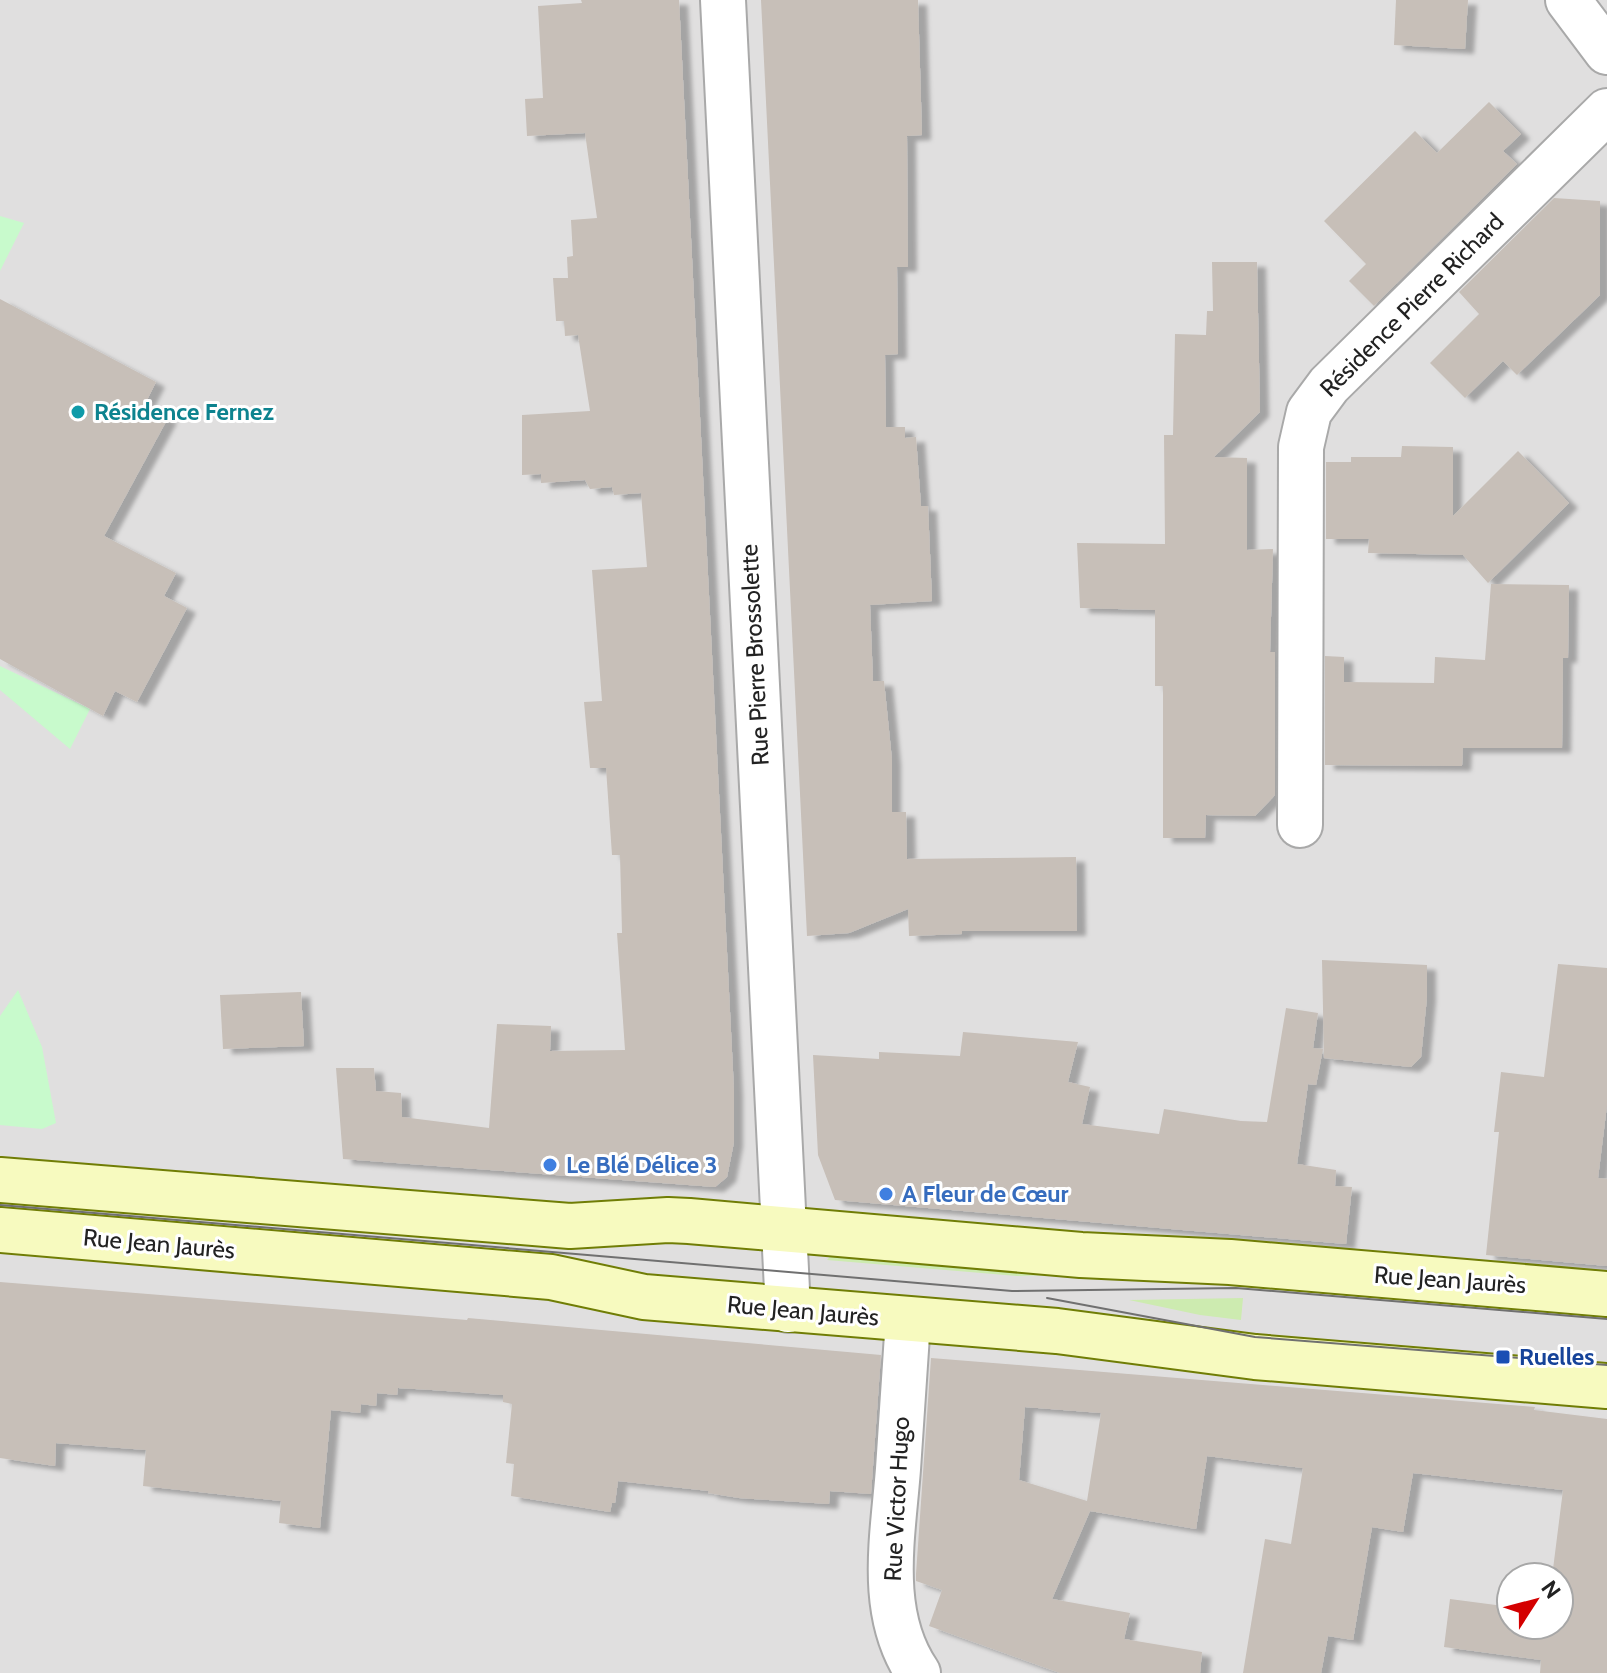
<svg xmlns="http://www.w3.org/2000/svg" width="1607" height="1673" font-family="Cabin,sans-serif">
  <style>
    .residential { fill: #e0dfdf; fill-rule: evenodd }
    .grass { fill: #cdebb0 }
    .park { fill: #c8facc }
    .building { fill: #c7bfb8; fill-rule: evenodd; filter: url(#shadow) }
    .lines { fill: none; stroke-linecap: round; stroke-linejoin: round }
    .minor-casing { stroke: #a9a9a9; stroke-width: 48 }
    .secondary-casing { stroke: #707d05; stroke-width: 48 }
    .minor { stroke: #fff; stroke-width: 44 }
    .secondary { stroke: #f7fabf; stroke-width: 44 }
    .tram { stroke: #707070; stroke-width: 2 }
    .culture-dot { fill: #0f9aa8; stroke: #fff; stroke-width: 3 }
    .shop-dot { fill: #3f7fe0; stroke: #fff; stroke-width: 3 }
    .transit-dot { fill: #1a4fb4; stroke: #fff; stroke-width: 3 }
    .labels { text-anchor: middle; stroke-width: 6; stroke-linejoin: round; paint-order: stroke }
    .street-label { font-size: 24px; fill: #222; stroke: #fff }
    .culture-label { font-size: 24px; font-weight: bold; fill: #0d838f; stroke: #fff; text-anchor: start }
    .shop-label { font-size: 24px; font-weight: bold; fill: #366cbe; stroke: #fff; text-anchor: start }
    .transit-label { font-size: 24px; font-weight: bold; fill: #164399; stroke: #fff; text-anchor: start }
  </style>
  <defs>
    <filter id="shadow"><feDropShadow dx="9" dy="5" stdDeviation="2" flood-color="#0004"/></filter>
  </defs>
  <rect width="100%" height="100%" fill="#f2efe9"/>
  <path class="residential" d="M 0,0 L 1607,0 L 1607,1673 L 0,1673 ZM 1511,1577 L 1559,1577 L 1559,1625 L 1511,1625 Z"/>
  <g class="grass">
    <polygon points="835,1251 1130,1273 1017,1276 827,1260"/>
    <polygon points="1243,1298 1241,1320 1200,1315 1129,1300"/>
  </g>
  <g class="park">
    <polygon points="0,216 24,223 0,271"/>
    <polygon points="0,666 90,709 70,749 0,690"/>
    <polygon points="18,990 42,1047 56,1123 42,1129 0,1125 0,1016"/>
  </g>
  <g class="building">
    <polygon points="581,0 679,0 734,1091 734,1142 727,1177 715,1187 343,1159 336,1068 374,1068 376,1091 401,1093 402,1117 489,1128 497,1024 551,1026 550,1051 625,1050 617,933 622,933 620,855 612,855 606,768 590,768 584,702 602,701 592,570 647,567 641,493 614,495 612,487 590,489 585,480 541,483 541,474 522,475 522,415 590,411 578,335 565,336 564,321 556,321 553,278 568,278 567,257 573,256 571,220 597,218 585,133 527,136 525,99 543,98 538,6 582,3"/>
    <polygon points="761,0 918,0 922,135 907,136 908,267 897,267 898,354 885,355 886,427 905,427 905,438 916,437 921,506 928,506 932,601 870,605 873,681 884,681 892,760 892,812 906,812 907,859 1076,857 1077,931 962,931 962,934 909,936 908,909 849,933 807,936"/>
    <polygon points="1396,0 1468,0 1465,49 1394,45"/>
    <polygon points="1489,102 1521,134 1503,151 1517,164 1374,306 1349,281 1366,264 1324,221 1415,131 1437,153"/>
    <polygon points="1554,198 1600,201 1600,295 1517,375 1503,361 1465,398 1430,363 1479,314 1459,292"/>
    <polygon points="1212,262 1257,262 1260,412 1214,457 1247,458 1247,550 1273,549 1270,652 1275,652 1275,795 1255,816 1206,815 1205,838 1163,838 1163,686 1155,686 1155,610 1080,608 1077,543 1165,544 1164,435 1173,435 1175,334 1206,335 1207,311 1213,311"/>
    <polygon points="0,299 156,382 144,406 168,418 104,536 176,573 164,596 187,608 137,702 115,691 103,716 0,659"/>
    <polygon points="1402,446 1453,447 1453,516 1518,451 1569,503 1488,583 1463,555 1368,553 1369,539 1326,539 1326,462 1351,462 1351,457 1401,457"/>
    <polygon points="1491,584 1569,585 1568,658 1563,658 1562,748 1463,748 1462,766 1325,765 1325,656 1344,657 1344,682 1434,683 1435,657 1485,660"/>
    <polygon points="1322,960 1427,965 1427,997 1421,1057 1411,1067 1324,1058"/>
    <polygon points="1558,964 1607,968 1607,1105 1598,1178 1607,1179 1607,1266 1486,1255 1499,1132 1494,1132 1501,1072 1544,1077"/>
    <polygon points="301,992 304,1046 223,1049 220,995"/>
    <polygon points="1286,1008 1318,1013 1313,1048 1323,1049 1316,1085 1308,1084 1297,1164 1336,1170 1335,1186 1352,1187 1346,1244 835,1200 818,1155 813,1055 879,1059 879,1052 960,1056 963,1032 1078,1042 1068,1082 1090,1087 1082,1124 1159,1134 1164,1109 1241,1121 1267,1122"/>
    <polygon points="0,1282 467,1320 468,1318 881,1355 871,1494 830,1491 829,1504 739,1498 708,1493 709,1491 618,1481 615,1503 612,1503 610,1512 511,1496 514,1464 506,1463 512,1404 503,1402 503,1395 432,1390 398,1388 397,1395 377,1393 376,1406 361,1404 360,1413 331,1410 320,1528 279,1523 281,1501 143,1486 146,1450 56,1443 55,1466 0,1458"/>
    <path d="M 931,1358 L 1535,1407 L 1534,1410 L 1607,1419 L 1607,1673 L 1540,1673 L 1541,1660 L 1444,1647 L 1450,1599 L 1511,1607 L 1511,1625 L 1559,1625 L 1559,1577 L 1552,1577 L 1563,1490 L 1413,1473 L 1403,1532 L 1372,1527 L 1353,1640 L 1328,1636 L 1321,1673 L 1243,1673 L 1265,1539 L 1291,1544 L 1303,1468 L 1207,1456 L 1196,1529 L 1090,1511 L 1052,1599 L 1130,1613 L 1124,1639 L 1202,1652 L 1200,1673 L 1060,1673 L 929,1626 L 942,1590 L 916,1581 L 916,1574 ZM 1025,1407 L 1101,1413 L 1087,1501 L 1019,1480 Z"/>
  </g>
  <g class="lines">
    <defs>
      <g id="minor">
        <polyline points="723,0 788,1310"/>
        <polyline points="1568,0 1607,52"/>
        <polyline points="1300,825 1301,447 1309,412 1329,385 1607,111"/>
        <path d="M 908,1320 C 905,1370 901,1419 898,1469 C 893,1537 877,1613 918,1673"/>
      </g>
      <g id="secondary">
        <polyline points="0,1180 570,1226 668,1220 689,1221 1081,1255 1230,1262 1607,1294"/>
        <polyline points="0,1230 551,1277 644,1297 1057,1331 1255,1357 1607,1386"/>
      </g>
    </defs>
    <use href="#minor" class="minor-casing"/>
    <use href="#secondary" class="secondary-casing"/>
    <use href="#minor" class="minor"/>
    <use href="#secondary" class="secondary"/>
    <g class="tram">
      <polyline points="0,1205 1012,1291 1236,1288 1607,1319"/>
      <polyline points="1047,1298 1255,1337 1607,1365"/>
    </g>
  </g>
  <circle class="culture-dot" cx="78" cy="412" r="8"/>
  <g class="shop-dot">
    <circle cx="550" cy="1165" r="8"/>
    <circle cx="886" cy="1194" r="8"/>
  </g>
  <rect class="transit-dot" x="1495" y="1349" width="16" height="16" rx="4"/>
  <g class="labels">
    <g class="street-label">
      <text transform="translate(1412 305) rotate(-45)" y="8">Résidence Pierre Richard</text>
      <text transform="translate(755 655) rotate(-93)" y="8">Rue Pierre Brossolette</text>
      <text transform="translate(159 1244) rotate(5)" y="8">Rue Jean Jaurès</text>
      <text transform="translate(1450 1280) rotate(4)" y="8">Rue Jean Jaurès</text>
      <text transform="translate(803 1311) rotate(5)" y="8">Rue Jean Jaurès</text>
      <text transform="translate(897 1499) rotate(-87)" y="8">Rue Victor Hugo</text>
    </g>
    <g class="culture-label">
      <text x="94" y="420">Résidence Fernez</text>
    </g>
    <g class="shop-label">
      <text x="566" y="1173">Le Blé Délice 3</text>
      <text x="902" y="1202">A Fleur de Cœur</text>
    </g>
    <g class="transit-label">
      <text x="1519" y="1365">Ruelles</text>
    </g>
  </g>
  <g transform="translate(1535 1601) rotate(54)"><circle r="38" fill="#ffffff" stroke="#a7a7a7" stroke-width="2"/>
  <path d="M0-6L14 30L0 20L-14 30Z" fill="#d40000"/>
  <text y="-12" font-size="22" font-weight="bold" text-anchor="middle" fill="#222222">N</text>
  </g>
</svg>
